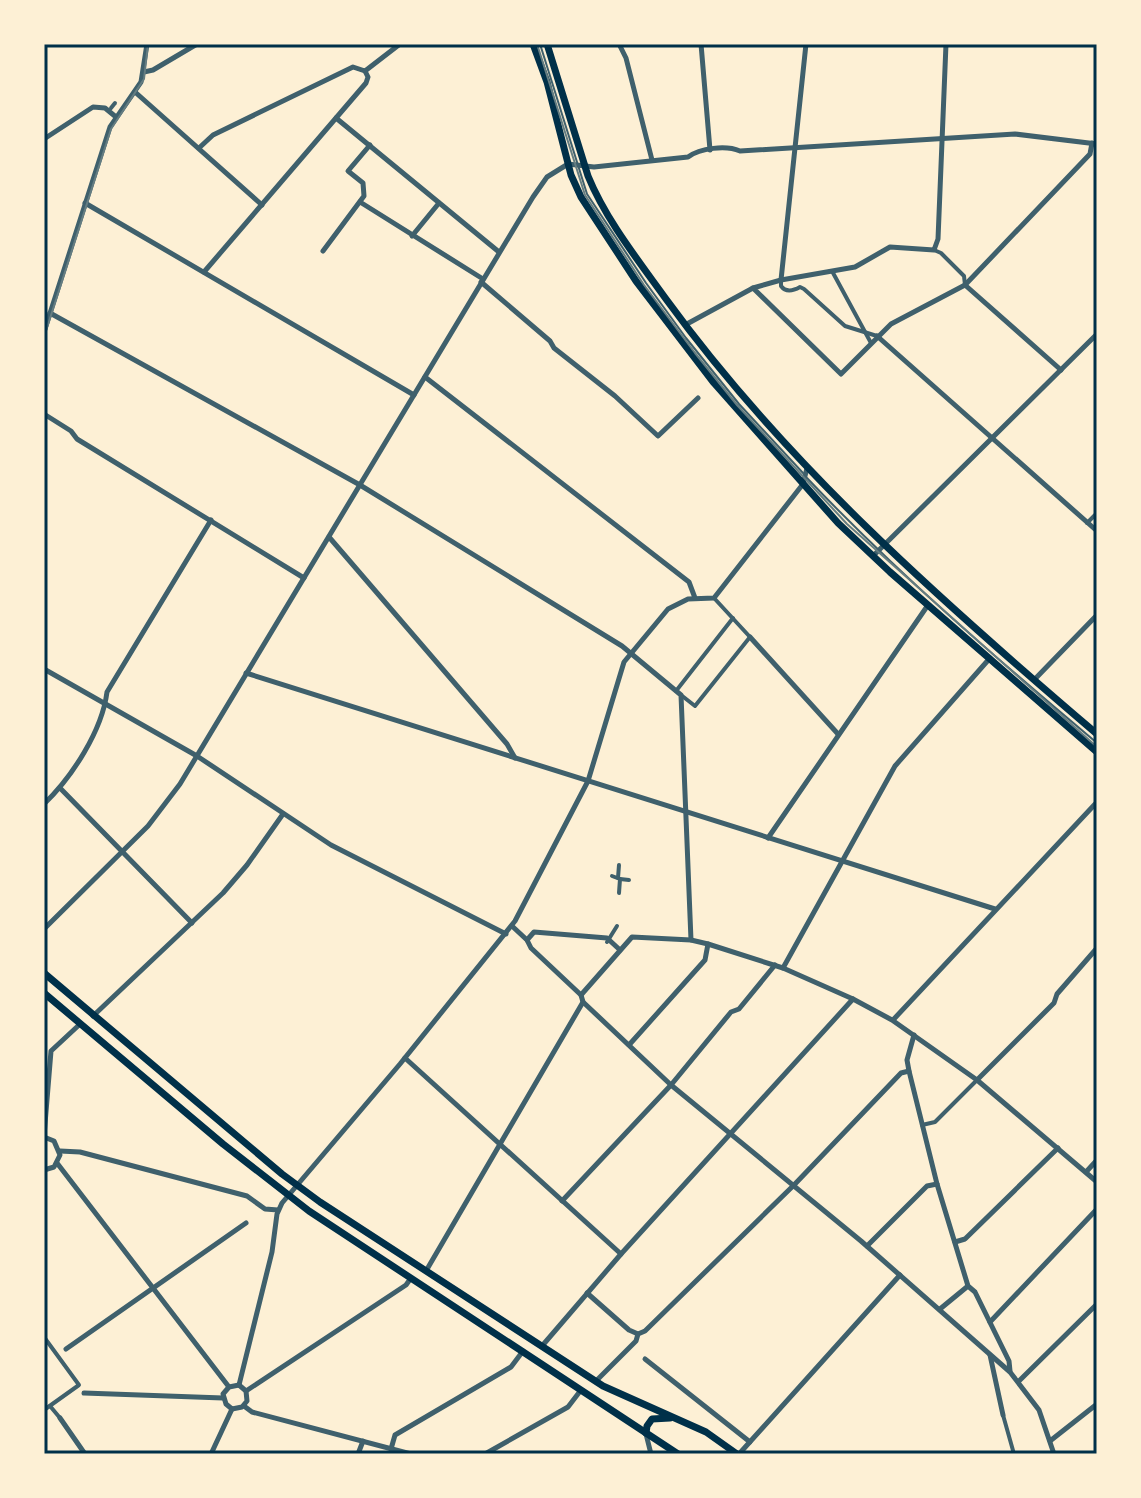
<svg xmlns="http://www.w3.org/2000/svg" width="1141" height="1498" font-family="Helvetica,sans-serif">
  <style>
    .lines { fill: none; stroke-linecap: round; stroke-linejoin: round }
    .service { stroke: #3f606c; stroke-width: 2 }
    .pedestrian { stroke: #3f606c; stroke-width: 4 }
    .minor { stroke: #3f606c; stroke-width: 5 }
    .secondary { stroke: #003049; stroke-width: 7 }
    .tram { stroke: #657d81; stroke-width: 2 }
    .neatline { fill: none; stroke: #003049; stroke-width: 3 }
  </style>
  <rect width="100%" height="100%" fill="#fdf0d5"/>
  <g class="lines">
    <g class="service">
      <polyline points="540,44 587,194 646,283 686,338 739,404 803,473"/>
      <path d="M 807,478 C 897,573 997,659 1097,743"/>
    </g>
    <g class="pedestrian">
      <polyline points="111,108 115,103"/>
      <polyline points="934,250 941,253 964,276 965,285"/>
      <polyline points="832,271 871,343"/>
      <path d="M 781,280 L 781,286 C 786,293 793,291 800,287 L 804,289 L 845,326 L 877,336"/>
      <polyline points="1087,523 1097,513"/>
      <polyline points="676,691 733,618"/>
      <polyline points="681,695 695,706 750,637 714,598"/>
      <polyline points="612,876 620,879 619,893"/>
      <polyline points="618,878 619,865"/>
      <polyline points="620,879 629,880"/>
      <polyline points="607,942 617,926"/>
      <polyline points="922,1125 935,1122 977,1080"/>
      <polyline points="44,1337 79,1385 44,1410"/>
      <polyline points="50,1406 60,1418"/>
      <polyline points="1003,1415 1014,1454"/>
    </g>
    <g class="minor">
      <polyline points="619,44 626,58 652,160"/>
      <polyline points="701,44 710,150"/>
      <polyline points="946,44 938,239 934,250 890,247 855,267 781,280 753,288 841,374 891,324 965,285 1090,154 1092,143"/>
      <polyline points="365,71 400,44"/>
      <polyline points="144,72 153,70 197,44"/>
      <polyline points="135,92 262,205"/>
      <polyline points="336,118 499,252"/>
      <polyline points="44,139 93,107 105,108 116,117"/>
      <polyline points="199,148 213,135 353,67 365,71"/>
      <polyline points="360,202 483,279"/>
      <polyline points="85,203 414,395"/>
      <polyline points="412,236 439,203"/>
      <polyline points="323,251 364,196 363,183 348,171 370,145"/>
      <polyline points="204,272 366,83 368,77 365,71"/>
      <polyline points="781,280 806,44"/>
      <polyline points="481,282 550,341 554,348 615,396 658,436 698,398"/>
      <polyline points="965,285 1061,370"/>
      <polyline points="50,313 360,485 622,646 681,695 691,940"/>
      <polyline points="685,325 753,288"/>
      <polyline points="44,332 110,127 141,82 147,44"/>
      <polyline points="877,336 1097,531"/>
      <polyline points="425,377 689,582 695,598"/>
      <polyline points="44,414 71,431 77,439 304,578"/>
      <polyline points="329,537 507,744 515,758"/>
      <polyline points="873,556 1097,334"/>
      <polyline points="750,637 838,734"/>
      <polyline points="44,669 197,756 331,845 506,934"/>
      <polyline points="246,673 995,909"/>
      <polyline points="1034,680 1097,615"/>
      <polyline points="60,788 192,923"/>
      <path d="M 44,804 C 72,777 102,731 107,692 L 211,520"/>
      <polyline points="768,838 928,605"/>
      <polyline points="512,926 527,940 531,948 581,995 583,1002 671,1085 861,1241 1010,1372 1039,1410 1054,1454"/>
      <path d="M 44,929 L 148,826 L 180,784 L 533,197 L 547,177 L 568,164 L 594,167 L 688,157 C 700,148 726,145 740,151 L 1015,134 L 1097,144"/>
      <polyline points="527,940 534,932 607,938 620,950"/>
      <polyline points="783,968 895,766 990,658"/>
      <polyline points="581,995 632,937 691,940 708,944 783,968 853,999 892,1020 977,1080 1097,1182"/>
      <polyline points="93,1016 223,893 247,865 283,814"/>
      <polyline points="893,1020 1097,802"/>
      <polyline points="914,1035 907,1060 909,1071 937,1184 968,1286 975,1292 1009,1361 1010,1371"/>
      <polyline points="629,1045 705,960 708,944"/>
      <polyline points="405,1058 621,1254"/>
      <polyline points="977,1080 1054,1003 1057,994 1097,948"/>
      <polyline points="44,1136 51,1051 79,1025"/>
      <polyline points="44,1137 54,1141 60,1155 54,1167 44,1170"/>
      <polyline points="60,1151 80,1152 247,1196 265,1209 278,1210"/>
      <polyline points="57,1163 229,1387"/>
      <polyline points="1086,1172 1097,1160"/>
      <polyline points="562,1201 671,1085 731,1012 739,1009 775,965"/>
      <polyline points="955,1242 965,1239 1058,1148"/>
      <polyline points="867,1246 927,1186 937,1184"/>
      <polyline points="426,1271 583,1002"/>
      <polyline points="587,1293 629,1330 638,1334"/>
      <polyline points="940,1309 968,1286"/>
      <polyline points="990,1322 1097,1209"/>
      <polyline points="542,1346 621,1254 853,999"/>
      <polyline points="66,1349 246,1223"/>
      <polyline points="990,1355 1003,1415"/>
      <polyline points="645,1359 750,1442"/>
      <polyline points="596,1381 636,1341 638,1334 645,1331 794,1185 901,1073 909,1071"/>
      <polyline points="1019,1381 1097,1304"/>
      <polyline points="239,1385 272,1252 277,1214 282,1203 400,1064 515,921 588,781 624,662 668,609 688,599 714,598 803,484 807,468"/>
      <polyline points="246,1391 406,1285 411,1278"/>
      <polyline points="84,1393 223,1398"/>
      <polyline points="244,1406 252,1412 411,1454"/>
      <polyline points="232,1409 226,1404 223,1394 229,1387 239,1385"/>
      <polyline points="232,1409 242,1407 247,1401 246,1391 239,1385"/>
      <polyline points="60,1418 85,1454"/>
      <polyline points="646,1434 651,1454"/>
      <polyline points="1050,1441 1097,1404"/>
      <polyline points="391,1449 395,1435 511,1367 523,1351"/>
      <polyline points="211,1454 232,1409"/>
      <polyline points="358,1454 363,1441"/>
      <polyline points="485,1454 568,1407 581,1390"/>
      <polyline points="739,1454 900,1275"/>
    </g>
    <g class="secondary">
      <polyline points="533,44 547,82 571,175 581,197 636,281 714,383 838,523 890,572 1097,752"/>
      <path d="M 547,44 L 588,176 C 606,220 638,260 666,299 C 786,464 942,602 1097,734"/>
      <polyline points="44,973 282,1174 320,1202 603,1386 706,1432 737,1454"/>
      <polyline points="44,993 223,1144 309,1211 678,1454"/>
      <polyline points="646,1433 647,1426 652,1419 670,1418"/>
    </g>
    <g class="tram">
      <polyline points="537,44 585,195 644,285 695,353 737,405 847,524 1097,747"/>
      <polyline points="44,337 111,129 144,79 148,44"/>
    </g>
  </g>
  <rect width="1141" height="1498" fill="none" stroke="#fdf0d5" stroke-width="92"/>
  <rect x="46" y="46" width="1049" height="1406" class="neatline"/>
</svg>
